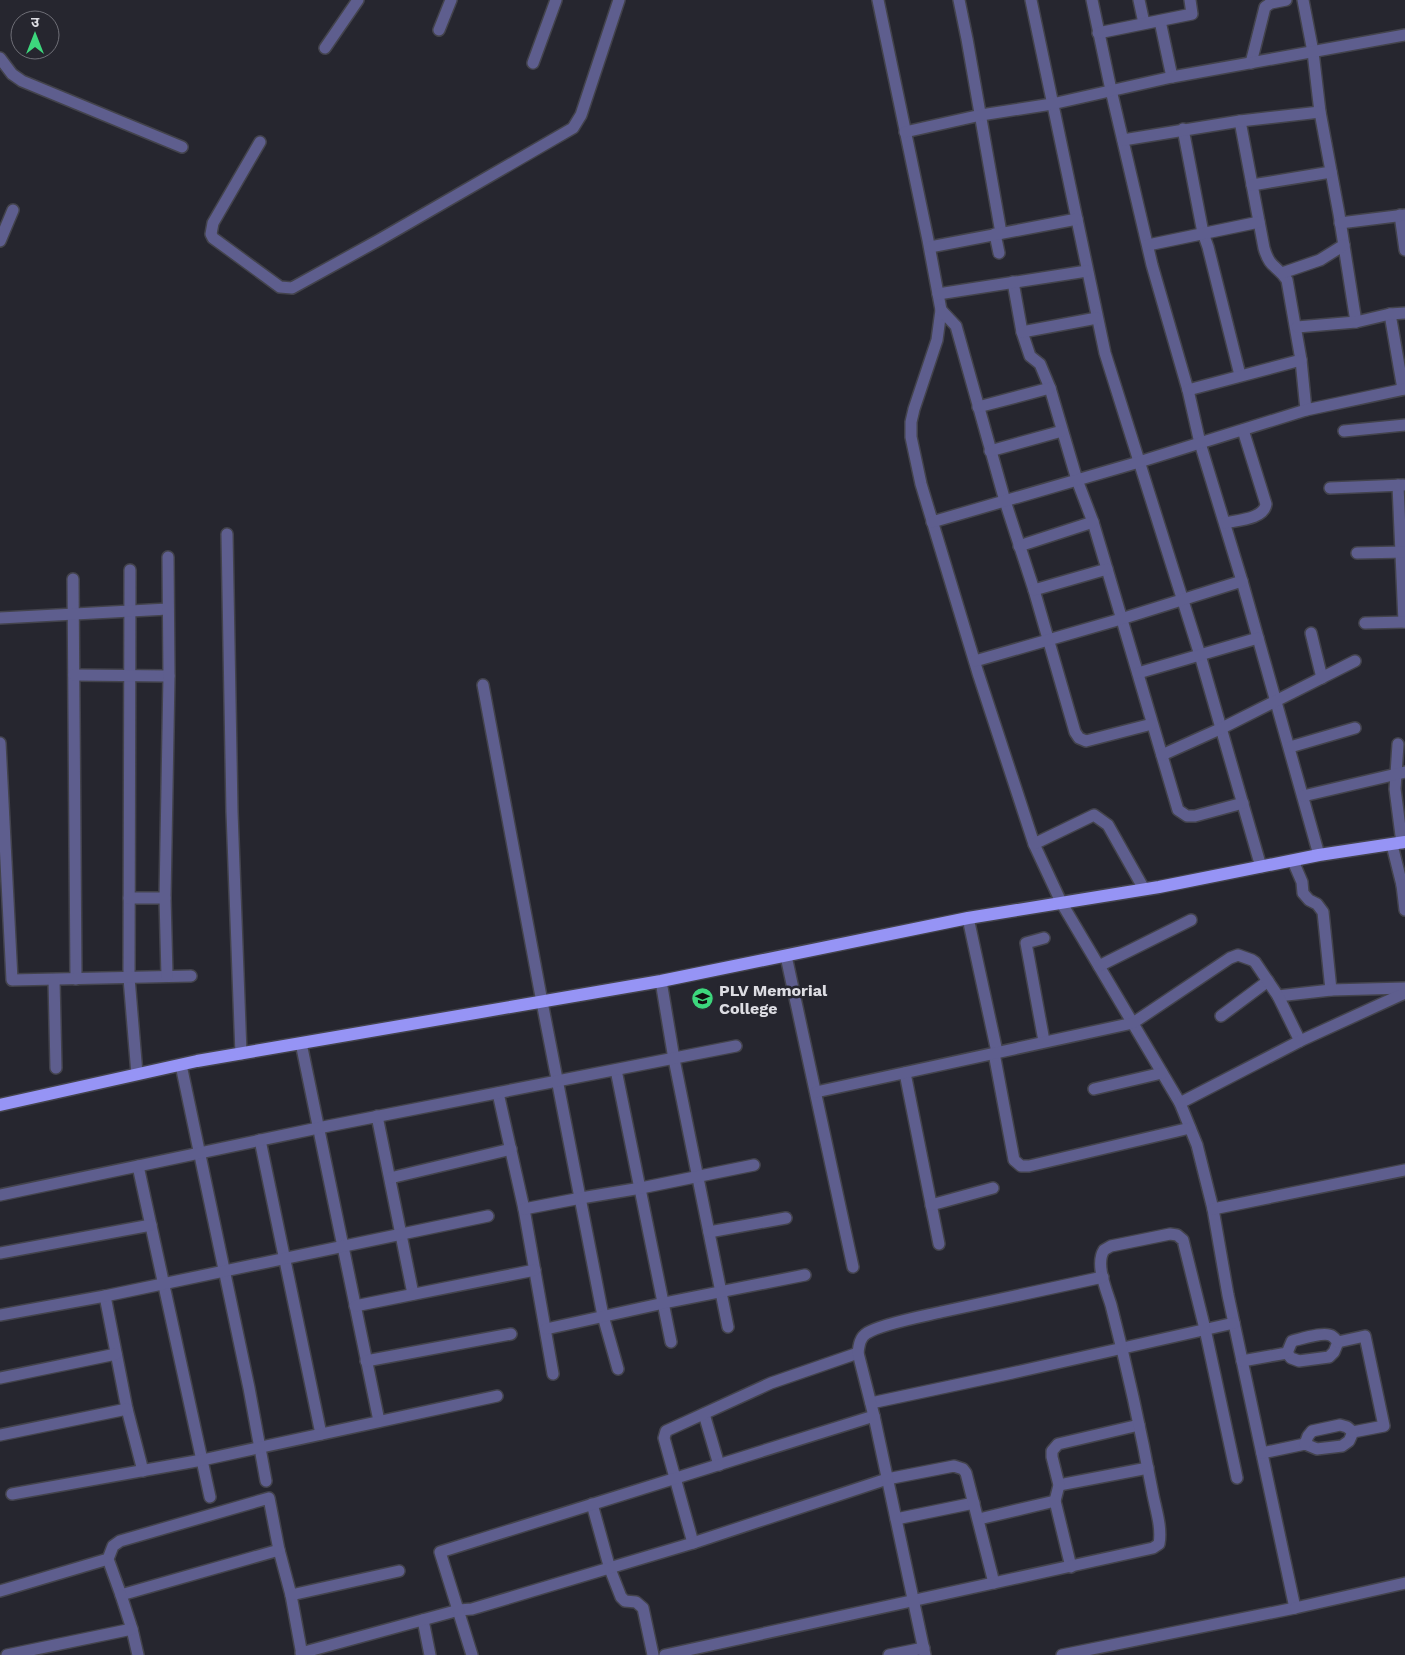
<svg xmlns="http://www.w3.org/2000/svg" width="1405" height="1655" font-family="'Work Sans','Noto Sans Devanagari',sans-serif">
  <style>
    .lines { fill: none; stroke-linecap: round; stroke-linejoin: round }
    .minor-casing { stroke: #43434c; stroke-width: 14 }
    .major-casing { stroke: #43434c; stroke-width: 15 }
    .minor { stroke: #5e5e8e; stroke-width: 11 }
    .major { stroke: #9694f5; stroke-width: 12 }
    .labels { text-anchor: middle; stroke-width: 5; stroke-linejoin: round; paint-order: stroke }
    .poi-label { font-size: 16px; font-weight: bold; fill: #dddde3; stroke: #26262f; text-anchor: start }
  </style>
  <rect width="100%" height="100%" fill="#26262f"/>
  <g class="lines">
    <defs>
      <g id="minor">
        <polyline points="878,0 928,240 941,310 937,340 914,409 911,422 911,437 921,484 978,673 1034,844 1061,902 1180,1103 1197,1145 1213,1209 1228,1295 1295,1608 1062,1655"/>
        <polyline points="959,0 967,39 1001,233"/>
        <polyline points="1031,0 1105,353 1200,655 1261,867"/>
        <polyline points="1092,0 1111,90 1152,265 1188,390 1200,443 1242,581 1319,855"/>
        <polyline points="1139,0 1144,23"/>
        <polyline points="1303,0 1313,52 1320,112 1339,214 1356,322"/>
        <polyline points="1160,21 1172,77"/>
        <polyline points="439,30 451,0"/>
        <polyline points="1098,33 1192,14 1190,0"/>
        <polyline points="325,48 358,0"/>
        <polyline points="0,58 12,74 22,81 182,147"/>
        <polyline points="533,63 556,0"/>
        <polyline points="1251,63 1265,7 1271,3 1286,0"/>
        <path d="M 1240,121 L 1264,248 C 1270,269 1277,265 1287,280 L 1301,360 L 1306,410"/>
        <polyline points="1183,129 1203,233 1208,247 1240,375"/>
        <polyline points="905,132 981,115 1052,104 1172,77 1405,35"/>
        <polyline points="1123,140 1240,121 1320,112"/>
        <polyline points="260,142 213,223 211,234 213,238 280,287 292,288 379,240 573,128 581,115 619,0"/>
        <polyline points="1252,185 1331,172"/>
        <polyline points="1400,215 1405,250"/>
        <polyline points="1340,223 1405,215"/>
        <polyline points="995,234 999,253"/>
        <polyline points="0,241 13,210"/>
        <polyline points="1148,245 1259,222"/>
        <polyline points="930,247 1077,219"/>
        <polyline points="1282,273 1320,260 1344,245"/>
        <polyline points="1013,282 1022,332 1030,356 1040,364 1050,388 1077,480 1093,522 1107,569 1178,810 1187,816 1195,816 1243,803"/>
        <polyline points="938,294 1087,271"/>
        <polyline points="941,310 956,326 1005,501 1034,590 1075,732 1079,738 1086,741 1152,724"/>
        <polyline points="1390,314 1403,389"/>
        <polyline points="1297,327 1356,322 1390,314 1405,313"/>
        <polyline points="1022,332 1097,318"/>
        <polyline points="1188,390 1301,360"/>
        <polyline points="978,407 1050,388"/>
        <polyline points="1344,431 1405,425"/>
        <polyline points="990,451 1062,431"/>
        <polyline points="1398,485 1404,622"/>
        <polyline points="1330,488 1403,485"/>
        <polyline points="932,522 1139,462 1306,410 1405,389"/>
        <path d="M 1225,523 C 1238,520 1264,519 1266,504 L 1243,430"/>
        <polyline points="227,534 232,812 241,1054"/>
        <polyline points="1019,546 1093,522"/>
        <polyline points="1357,553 1405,552"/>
        <polyline points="130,570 129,978 137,1074"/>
        <polyline points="73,579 76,979"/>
        <polyline points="1034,590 1107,569"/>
        <polyline points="0,618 168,609"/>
        <polyline points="1365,623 1405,622"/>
        <polyline points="1311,633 1322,678"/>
        <polyline points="975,661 1121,619 1242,581"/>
        <polyline points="1138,673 1258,638"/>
        <polyline points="74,675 169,676"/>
        <polyline points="483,685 542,1002 603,1316 618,1369"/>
        <polyline points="0,743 12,980 191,976"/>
        <polyline points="1398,744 1395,789 1402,843"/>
        <polyline points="1290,747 1355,728"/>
        <polyline points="1162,755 1222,728 1355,661"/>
        <polyline points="1303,796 1405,772"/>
        <polyline points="1034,844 1094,815 1108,825 1144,889"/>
        <polyline points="1392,845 1402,885 1405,884"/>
        <polyline points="1293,861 1302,882 1303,893 1309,900 1317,904 1323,912 1331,990"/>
        <polyline points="1402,885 1405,910"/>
        <polyline points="129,898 165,898"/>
        <polyline points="968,918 997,1052"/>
        <polyline points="786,956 853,1267"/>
        <polyline points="1099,966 1191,920"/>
        <polyline points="167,976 165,898 169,676 168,557"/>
        <polyline points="54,980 56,1068"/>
        <polyline points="661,981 674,1059 728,1327"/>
        <polyline points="1278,996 1331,990 1405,988"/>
        <polyline points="1221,1016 1268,981"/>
        <polyline points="1044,1041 1026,943 1044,938"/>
        <polyline points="301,1043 379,1421"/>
        <polyline points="994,1053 1014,1160 1021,1166 1029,1166 1190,1128"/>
        <polyline points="181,1065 249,1388 266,1481"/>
        <polyline points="616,1070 671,1342"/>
        <polyline points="905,1073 939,1244"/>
        <polyline points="1094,1089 1162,1073"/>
        <polyline points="816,1092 1133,1023 1230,958 1238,955 1252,960 1255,962 1278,996 1300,1041"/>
        <polyline points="498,1093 524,1209 553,1374"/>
        <polyline points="1180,1103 1300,1041 1405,993"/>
        <polyline points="377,1116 413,1294"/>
        <polyline points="260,1140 321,1434"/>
        <polyline points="138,1166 210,1497"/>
        <polyline points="390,1178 511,1149"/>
        <polyline points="0,1195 318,1128 736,1046"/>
        <polyline points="931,1205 993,1188"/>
        <polyline points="524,1209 581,1198 641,1188 754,1165"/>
        <polyline points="1213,1209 1405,1170"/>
        <polyline points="709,1232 786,1218"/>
        <polyline points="0,1253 151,1225"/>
        <polyline points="105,1296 127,1409 143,1471"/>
        <polyline points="355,1306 535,1270"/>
        <polyline points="0,1315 105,1296 488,1216"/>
        <polyline points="546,1329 664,1303 805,1275"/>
        <polyline points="1287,1353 1291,1358 1299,1361 1329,1357 1334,1352 1338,1342"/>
        <polyline points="366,1361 511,1334"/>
        <path d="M 1242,1361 L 1287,1353 L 1292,1341 C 1301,1339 1325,1331 1332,1336 C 1335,1338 1336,1340 1338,1342 L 1365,1336 L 1384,1426 L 1353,1432 L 1349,1441 L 1342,1446 L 1317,1449 L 1305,1444 L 1262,1453"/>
        <polyline points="0,1378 116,1354"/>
        <polyline points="871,1403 1012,1373 1234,1323"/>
        <polyline points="704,1414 719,1465"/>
        <polyline points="0,1435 127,1409"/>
        <polyline points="1305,1444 1308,1436 1312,1431 1340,1425 1347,1427 1353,1432"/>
        <polyline points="1059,1485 1148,1468"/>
        <polyline points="12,1494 202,1460 497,1396"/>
        <polyline points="592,1504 610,1569 621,1597 625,1601 636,1602 643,1608 653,1655"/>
        <polyline points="896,1519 974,1503"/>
        <polyline points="979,1519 1055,1501"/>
        <polyline points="693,1543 664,1438 666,1431 771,1383 858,1353"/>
        <polyline points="279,1550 291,1595 302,1655"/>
        <polyline points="1071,1567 1055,1501 1059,1485 1052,1457 1052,1451 1058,1444 1139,1425"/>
        <polyline points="0,1591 108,1559 121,1595 279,1550 269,1498 120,1541 113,1546 108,1559"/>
        <polyline points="121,1595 132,1629 138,1655"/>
        <polyline points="291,1595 399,1571"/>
        <polyline points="1295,1608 1405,1583"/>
        <polyline points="423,1620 430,1655"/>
        <polyline points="301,1653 459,1610 472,1609 693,1543 887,1479 954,1466 963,1469 966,1473 994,1583"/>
        <polyline points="7,1655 132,1629"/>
        <polyline points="472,1655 440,1552 874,1416"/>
        <path d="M 665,1655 L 1153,1548 L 1159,1544 C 1162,1528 1156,1510 1153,1495 C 1141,1431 1127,1367 1111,1305 C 1106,1289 1095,1264 1104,1250 L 1111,1246 L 1170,1234 L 1177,1235 L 1183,1240 L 1205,1329 L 1237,1478"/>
        <polyline points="889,1655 924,1648"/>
        <path d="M 925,1655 L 874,1416 L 858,1353 C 859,1345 860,1337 867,1333 C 881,1324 924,1316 941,1312 C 995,1300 1049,1289 1103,1277"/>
      </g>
      <polyline id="major" points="0,1105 197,1061 661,981 968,918 1159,887 1319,855 1405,842"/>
    </defs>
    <use href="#minor" class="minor-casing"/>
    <use href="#major" class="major-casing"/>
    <use href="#minor" class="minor"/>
    <use href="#major" class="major"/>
  </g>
  <defs>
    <symbol id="university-disc" viewBox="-11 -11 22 22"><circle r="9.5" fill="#3dd77d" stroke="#26262f"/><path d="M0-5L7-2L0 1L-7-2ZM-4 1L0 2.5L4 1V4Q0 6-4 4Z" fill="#111"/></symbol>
  </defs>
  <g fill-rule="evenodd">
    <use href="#university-disc" x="690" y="986" width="25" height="25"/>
  </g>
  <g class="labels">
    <g class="poi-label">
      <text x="719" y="996">PLV Memorial<tspan x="719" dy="18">College</tspan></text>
    </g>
  </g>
  <g transform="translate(35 35)"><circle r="24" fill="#26262f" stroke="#6f6f77"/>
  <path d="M0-4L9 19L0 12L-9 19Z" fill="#3dd77d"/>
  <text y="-8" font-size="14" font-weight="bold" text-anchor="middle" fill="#dddde3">उ</text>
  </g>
</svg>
